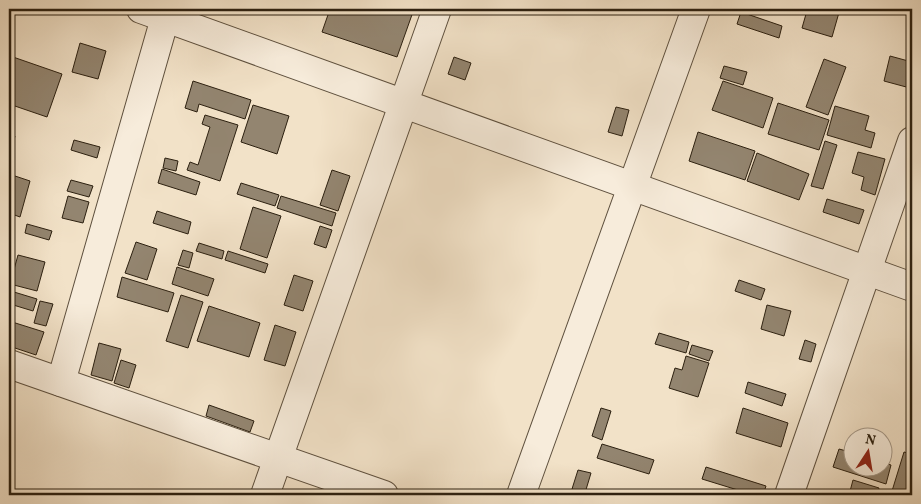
<svg xmlns="http://www.w3.org/2000/svg" width="921" height="504" font-family="Vollkorn,serif">
  <style>
    .building { fill: #938570; stroke: #2c2010 }
    .lines { fill: none; stroke-linecap: round; stroke-linejoin: round }
    .minor-casing { stroke: #5e503e; stroke-width: 30 }
    .minor { stroke: #f7ecdb; stroke-width: 28 }
  </style>
  <rect width="100%" height="100%" fill="#f2e2c8"/>
  <filter id="stains"><feTurbulence type="fractalNoise" baseFrequency=".004" numOctaves="4"/><feColorMatrix values="0 0 0 0 .2 0 0 0 0 .09 0 0 0 0 .02 0 0 0 .5 -.17"/></filter>
  <radialGradient id="worn" r=".72"><stop offset=".6" stop-color="#630" stop-opacity="0"/><stop offset="1" stop-color="#630" stop-opacity=".3"/></radialGradient>
  <g class="building">
    <polygon points="330,9 414,9 397,57 322,32"/>
    <polygon points="786,9 840,9 832,37 802,28 806,14"/>
    <polygon points="741,12 782,26 779,38 737,24"/>
    <polygon points="80,43 106,51 98,79 72,72"/>
    <polygon points="890,56 912,62 912,79 910,88 884,81"/>
    <polygon points="13,57 62,74 47,117 9,104 9,67"/>
    <polygon points="454,57 471,63 465,80 448,74"/>
    <polygon points="824,59 846,67 828,115 806,107"/>
    <polygon points="724,66 747,72 743,85 720,78"/>
    <polygon points="193,81 251,100 245,119 199,104 197,112 185,108"/>
    <polygon points="723,81 773,98 763,128 712,110"/>
    <polygon points="778,103 829,120 819,150 768,134"/>
    <polygon points="253,105 289,116 277,154 241,142"/>
    <polygon points="835,106 869,116 865,130 875,133 871,148 827,135"/>
    <polygon points="616,107 629,110 622,136 608,132"/>
    <polygon points="205,115 238,125 220,181 187,170 190,162 198,165 210,127 202,124"/>
    <polygon points="698,132 755,151 745,180 689,161"/>
    <polygon points="9,135 15,136 9,159"/>
    <polygon points="74,140 100,147 97,158 71,150"/>
    <polygon points="825,141 837,145 823,189 811,186"/>
    <polygon points="858,152 885,159 875,195 861,190 864,177 852,173"/>
    <polygon points="757,153 809,174 799,200 747,181"/>
    <polygon points="165,158 178,161 176,171 163,168"/>
    <polygon points="162,169 200,182 196,195 158,183"/>
    <polygon points="332,170 350,176 338,211 320,205"/>
    <polygon points="9,174 30,181 20,217 9,213"/>
    <polygon points="71,180 93,186 89,197 67,191"/>
    <polygon points="241,183 279,195 275,206 237,194"/>
    <polygon points="68,196 89,202 83,223 62,218"/>
    <polygon points="281,196 336,213 332,226 277,208"/>
    <polygon points="827,199 864,210 859,224 823,212"/>
    <polygon points="253,207 281,216 267,258 240,249"/>
    <polygon points="157,211 191,222 188,234 153,223"/>
    <polygon points="27,224 52,231 49,240 25,233"/>
    <polygon points="320,226 332,230 326,248 314,244"/>
    <polygon points="136,242 157,249 147,280 125,273"/>
    <polygon points="199,243 224,251 222,259 196,251"/>
    <polygon points="183,250 193,253 189,268 178,265"/>
    <polygon points="228,251 268,264 265,273 225,260"/>
    <polygon points="18,255 45,262 37,291 10,284"/>
    <polygon points="177,267 214,279 208,296 172,284"/>
    <polygon points="294,275 313,281 303,311 284,305"/>
    <polygon points="122,277 174,293 168,312 117,297"/>
    <polygon points="739,280 765,289 761,300 735,291"/>
    <polygon points="14,292 37,299 33,311 10,304"/>
    <polygon points="181,295 203,302 188,348 166,341"/>
    <polygon points="40,301 53,304 46,326 34,323"/>
    <polygon points="767,305 791,311 784,336 761,329"/>
    <polygon points="209,306 260,323 249,357 197,341"/>
    <polygon points="9,321 44,332 36,355 9,346"/>
    <polygon points="275,325 296,332 285,366 264,360"/>
    <polygon points="659,333 689,342 686,353 655,344"/>
    <polygon points="805,340 816,344 811,362 799,359"/>
    <polygon points="99,343 121,349 112,381 91,375"/>
    <polygon points="692,345 713,351 709,361 689,354"/>
    <polygon points="686,356 709,363 698,397 669,388 675,368 682,370"/>
    <polygon points="121,360 136,365 129,388 114,383"/>
    <polygon points="748,382 786,394 782,406 745,393"/>
    <polygon points="209,405 254,421 250,432 206,416"/>
    <polygon points="601,408 611,411 602,440 592,436"/>
    <polygon points="743,408 788,423 781,447 736,433"/>
    <polygon points="602,444 654,460 649,474 597,458"/>
    <polygon points="839,449 854,453 854,466 884,466 884,463 891,465 886,484 833,467"/>
    <polygon points="904,452 912,454 912,495 905,495 892,491"/>
    <polygon points="706,467 766,486 763,495 754,495 702,479"/>
    <polygon points="578,470 591,473 585,493 572,489"/>
    <polygon points="853,480 879,488 877,495 849,495"/>
  </g>
  <g class="lines">
    <defs>
      <g id="minor">
        <polyline points="141,9 912,287"/>
        <polyline points="9,364 384,495"/>
        <polyline points="61,382 165,18"/>
        <polyline points="265,495 437,9"/>
        <polyline points="521,495 696,9"/>
        <polyline points="789,495 912,141"/>
      </g>
    </defs>
    <use href="#minor" class="minor-casing"/>
    <use href="#minor" class="minor"/>
  </g>
  <rect width="921" height="504" fill="none" stroke="#f2e2c8" stroke-width="30"/>
  <rect x="10" y="10" width="901" height="484" fill="none" stroke="#2c2010" stroke-width="2.5"/>
  <rect x="15" y="15" width="891" height="474" fill="none" stroke="#2c2010"/>
  <g transform="translate(868 452) rotate(12)"><circle r="24" fill="#f7ecdb" stroke="#a69a8a"/>
  <path d="M0-4L9 19L0 12L-9 19Z" fill="#8f2418"/>
  <text y="-8" font-size="14" font-weight="bold" text-anchor="middle" fill="#2c2010">N</text>
  </g>
  <rect width="100%" height="100%" filter="url(#stains)"/>
  <rect width="100%" height="100%" fill="url(#worn)"/>
</svg>
